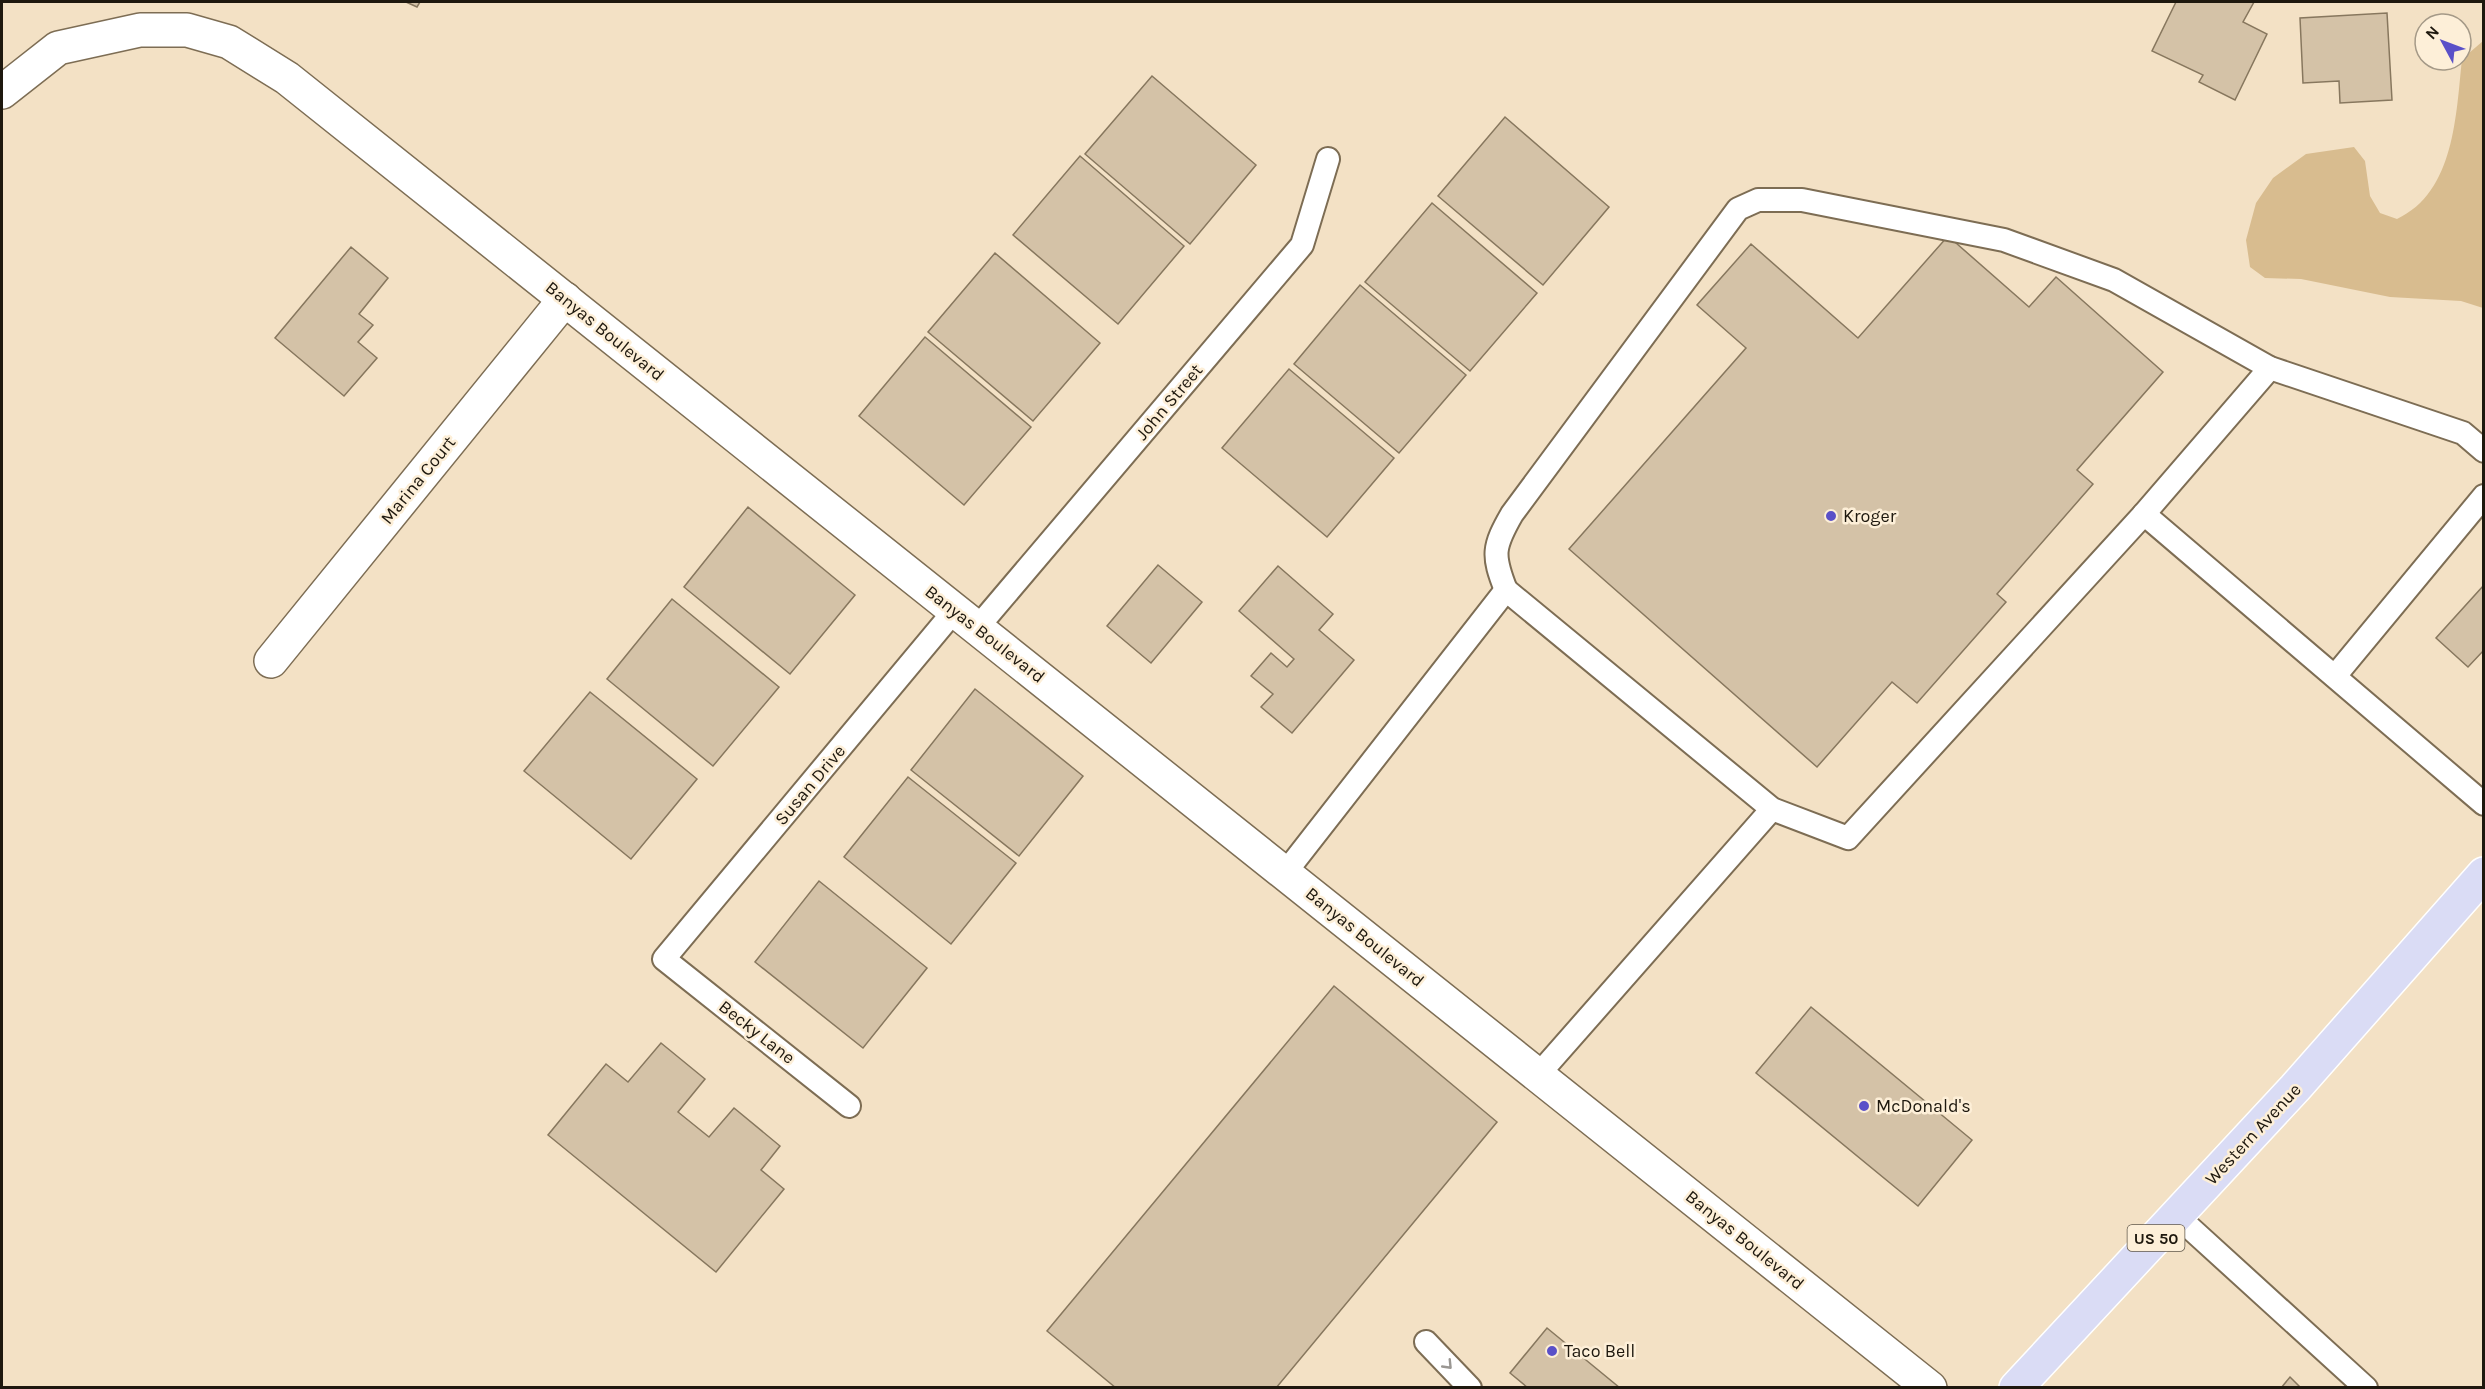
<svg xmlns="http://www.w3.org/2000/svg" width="2485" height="1389" font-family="Karla,sans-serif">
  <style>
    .green { fill: #d8bc8f }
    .building { fill: #d4c2a7; stroke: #87775e; stroke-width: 1.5 }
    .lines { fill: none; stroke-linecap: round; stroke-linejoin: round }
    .lane-casing { stroke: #7d6d54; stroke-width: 26 }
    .street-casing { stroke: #7d6d54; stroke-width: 36 }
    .primary-casing { stroke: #fff; stroke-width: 36 }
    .lane { stroke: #fff; stroke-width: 22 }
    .street { stroke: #fff; stroke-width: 33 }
    .primary { stroke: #dadcf5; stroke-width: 33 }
    .oneway { stroke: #9a9793 }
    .poi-dot { fill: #5a50c8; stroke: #fdefd8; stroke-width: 2 }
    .labels { text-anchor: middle; stroke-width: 5; stroke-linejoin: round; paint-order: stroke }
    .shield { fill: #fdefd8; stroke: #61584b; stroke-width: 1.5 }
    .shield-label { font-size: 16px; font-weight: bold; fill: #1e180e }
    .street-label { font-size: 18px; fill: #1e180e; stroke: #fdefd8 }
    .poi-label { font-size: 18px; fill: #1e180e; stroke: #fdefd8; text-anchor: start }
  </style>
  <rect width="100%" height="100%" fill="#f3e1c5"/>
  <path class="green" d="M 2483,41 L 2483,308 L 2461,301 L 2390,297 L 2301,279 L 2265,278 L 2250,267 L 2246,240 L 2256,203 L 2273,178 L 2306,154 L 2354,147 L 2365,161 L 2370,196 L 2380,213 L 2397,219 C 2455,192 2456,114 2462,59 Z"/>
  <g class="building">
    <polygon points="406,2 420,2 417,7"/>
    <polygon points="2176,2 2254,2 2243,22 2267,34 2235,100 2199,82 2203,75 2152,51"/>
    <polygon points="2387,13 2392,100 2340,103 2339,81 2303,83 2300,18"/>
    <polygon points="1152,76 1256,165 1190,244 1085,154"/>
    <polygon points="1505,117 1609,207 1543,285 1438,196"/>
    <polygon points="1080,156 1184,246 1118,324 1013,235"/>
    <polygon points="1432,203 1537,293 1470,371 1365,282"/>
    <polygon points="1948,236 2029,307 2056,277 2163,372 2077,470 2093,484 1997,594 2006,602 1917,703 1892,682 1817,767 1569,549 1746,348 1697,305 1751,244 1858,338"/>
    <polygon points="351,247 388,278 359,314 373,325 358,342 377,358 344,396 275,338"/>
    <polygon points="995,253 1100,343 1033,421 928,332"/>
    <polygon points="1360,285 1466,375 1399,453 1294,364"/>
    <polygon points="925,337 1031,427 964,505 859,416"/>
    <polygon points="1289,369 1394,458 1327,537 1222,448"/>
    <polygon points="748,507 855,595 790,674 684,587"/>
    <polygon points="1158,565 1202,602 1151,663 1107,626"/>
    <polygon points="1278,566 1333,614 1319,630 1354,660 1292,733 1261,707 1273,694 1251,676 1271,653 1287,667 1294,659 1239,611"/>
    <polygon points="2484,585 2484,650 2468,667 2436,638"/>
    <polygon points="672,599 779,687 713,766 607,679"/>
    <polygon points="975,689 1083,776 1019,856 911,770"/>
    <polygon points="590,692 697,779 631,859 524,771"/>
    <polygon points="908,777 1016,863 951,944 844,857"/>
    <polygon points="819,881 927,968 863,1048 755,962"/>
    <polygon points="1334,986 1497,1122 1276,1388 1116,1388 1047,1331"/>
    <polygon points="1811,1007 1972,1140 1918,1206 1756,1073"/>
    <polygon points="661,1043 705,1079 678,1112 709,1137 734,1108 780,1146 761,1170 784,1189 716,1272 548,1135 606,1064 628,1082"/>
    <polygon points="1547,1328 1620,1388 1528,1388 1510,1373"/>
    <polygon points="2290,1377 2301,1388 2281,1388"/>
  </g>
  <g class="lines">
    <defs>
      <g id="lane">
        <polyline points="2144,514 2484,804"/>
        <path d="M 1506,590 C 1492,555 1493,547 1512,514 L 1738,209 L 1758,200 L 1802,200 L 2004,240 L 2114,280 L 2270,368 L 2463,433 L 2484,451"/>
        <polyline points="977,628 1302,245 1328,159"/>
        <polyline points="2335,676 2484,496"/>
        <polyline points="1285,873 1506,590 1772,809 1848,838 2144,514 2270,368"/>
        <polyline points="1538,1075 1772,809"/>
        <polyline points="849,1106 664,959 955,610"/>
        <polyline points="2177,1216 2366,1388"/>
        <polyline points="1426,1342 1470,1388"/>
      </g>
      <g id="street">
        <polyline points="2,92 58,48 140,30 187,30 229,42 287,78 1930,1388"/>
        <polyline points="271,661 565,299"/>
      </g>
      <polyline id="primary" points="2016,1388 2295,1088 2484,874"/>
    </defs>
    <use href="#lane" class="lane-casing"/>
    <use href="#street" class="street-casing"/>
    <use href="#primary" class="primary-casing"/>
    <use href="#lane" class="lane"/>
    <use href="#street" class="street"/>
    <use href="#primary" class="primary"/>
  </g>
  <defs><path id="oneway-chevron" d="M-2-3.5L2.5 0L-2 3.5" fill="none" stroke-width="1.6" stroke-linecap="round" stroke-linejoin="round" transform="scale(1.5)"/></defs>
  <use class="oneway" href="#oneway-chevron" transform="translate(1448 1365) rotate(46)"/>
  <g class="poi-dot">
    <circle cx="1831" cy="516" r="6"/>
    <circle cx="1864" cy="1106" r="6"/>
    <circle cx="1552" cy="1351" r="6"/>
  </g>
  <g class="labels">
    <rect class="shield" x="2127.5" y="1225" width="57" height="26" rx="4.5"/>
    <g class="shield-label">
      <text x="2156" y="1244">US 50</text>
    </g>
    <g class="street-label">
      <text transform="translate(605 331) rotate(39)" y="6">Banyas Boulevard</text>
      <text transform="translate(1169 402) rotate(-50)" y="6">John Street</text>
      <text transform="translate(418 480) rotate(-51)" y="6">Marina Court</text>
      <text transform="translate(985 634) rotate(38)" y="6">Banyas Boulevard</text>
      <text transform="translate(810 785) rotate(-50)" y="6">Susan Drive</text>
      <text transform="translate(1365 937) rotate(39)" y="6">Banyas Boulevard</text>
      <text transform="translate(757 1032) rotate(38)" y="6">Becky Lane</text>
      <text transform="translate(2253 1134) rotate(-47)" y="6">Western Avenue</text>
      <text transform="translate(1745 1240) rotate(39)" y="6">Banyas Boulevard</text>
    </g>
    <g class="poi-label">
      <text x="1843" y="522">Kroger</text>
      <text x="1876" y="1112">McDonald's</text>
      <text x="1564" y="1357">Taco Bell</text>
    </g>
  </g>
  <rect width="2485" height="1389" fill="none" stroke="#1e180e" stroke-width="6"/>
  <g transform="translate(2443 42) rotate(311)"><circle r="28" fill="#fdefd8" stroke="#a49987" stroke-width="1.5"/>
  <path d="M0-4.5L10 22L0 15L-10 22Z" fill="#5a50c8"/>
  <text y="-9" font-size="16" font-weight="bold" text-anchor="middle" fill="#1e180e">N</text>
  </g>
</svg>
